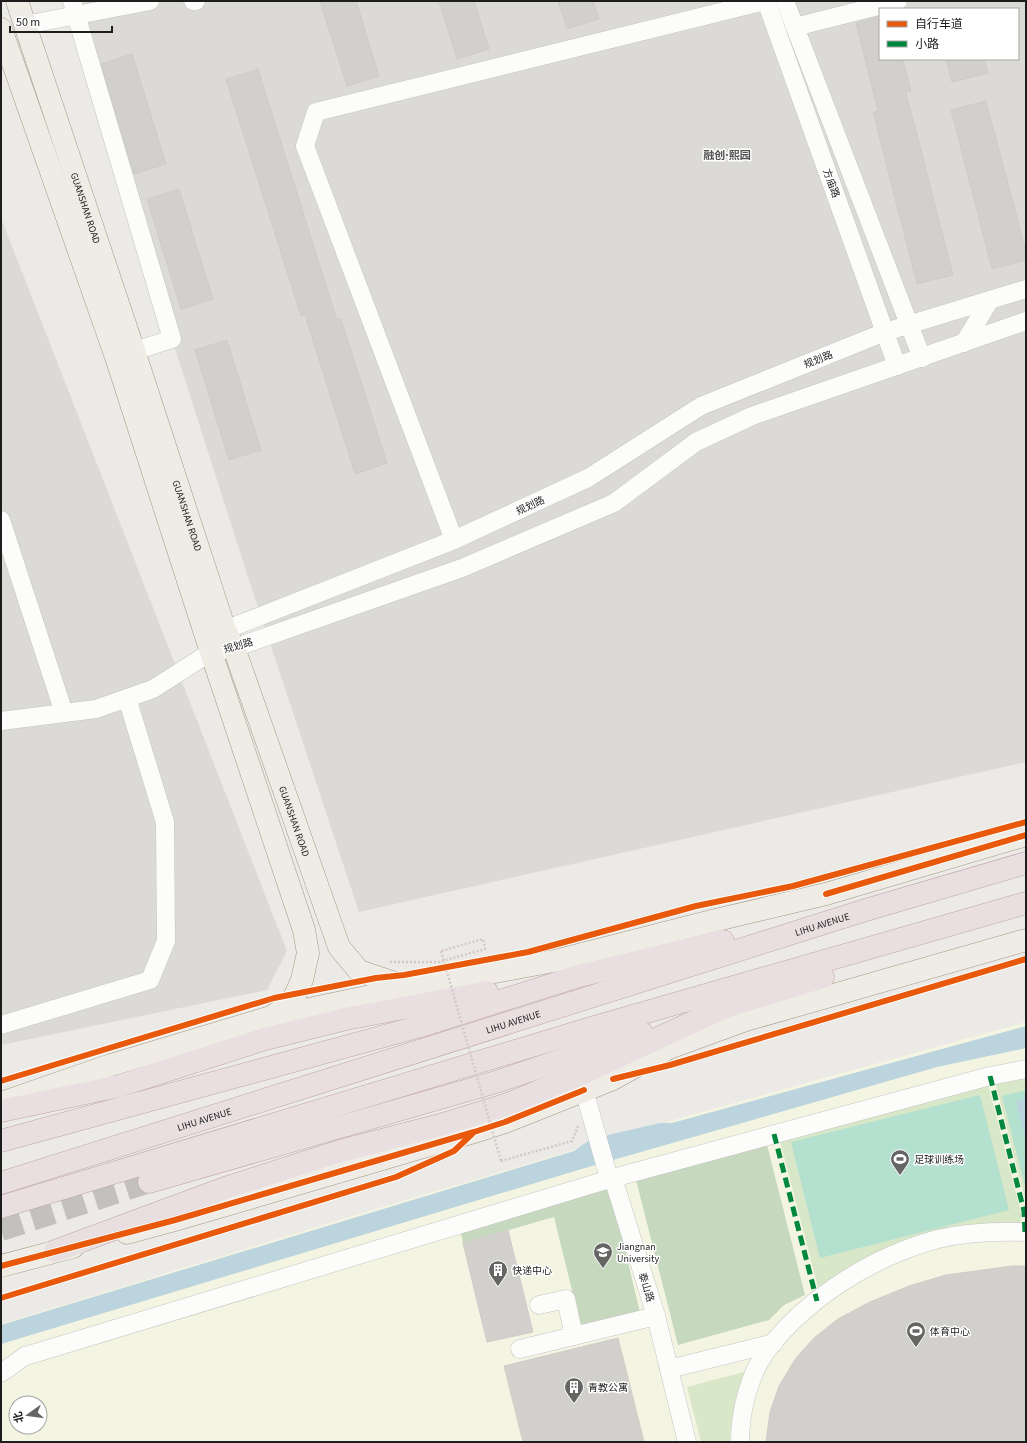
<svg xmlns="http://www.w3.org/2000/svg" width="1027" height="1443" font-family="'Source Sans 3','Noto Sans SC',sans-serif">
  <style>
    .residential { fill: #dbdad7; fill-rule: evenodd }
    .education { fill: #f4f4e2; fill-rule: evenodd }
    .grass { fill: #d7e7c7 }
    .forest { fill: #c6d8bd }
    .pitch { fill: #b4e0cf }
    .water { fill: #bcd4dd }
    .building { fill: #d2d0cd; stroke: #cfccc7 }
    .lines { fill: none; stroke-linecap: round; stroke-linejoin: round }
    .highway-tunnel { stroke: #c3c1be; stroke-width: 22; stroke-dasharray: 22 11; stroke-linecap: butt }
    .minor-casing { stroke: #c4c4c2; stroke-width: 19 }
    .major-casing { stroke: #a09885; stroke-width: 23 }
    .highway-casing { stroke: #bfa0a7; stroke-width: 23 }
    .path { stroke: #d5c9c6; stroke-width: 2.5; stroke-dasharray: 2 2; stroke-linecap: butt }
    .minor { stroke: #fcfcfb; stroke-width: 18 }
    .major { stroke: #efece5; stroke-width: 22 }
    .highway { stroke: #e9dfe0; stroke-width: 22 }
    .path-bridge { stroke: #d5c9c6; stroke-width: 2.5; stroke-dasharray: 2 2; stroke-linecap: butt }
    .quiet { stroke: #00873e; stroke-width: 5; stroke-dasharray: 10 5; stroke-linecap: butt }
    .cycleway-casing { stroke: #fff; stroke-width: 8 }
    .cycleway { stroke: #e8590c; stroke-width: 6 }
    .labels { text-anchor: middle; stroke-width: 3; stroke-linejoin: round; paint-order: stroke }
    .street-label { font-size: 10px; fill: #1d1d1d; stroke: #fff }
    .poi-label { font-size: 10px; fill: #1d1d1d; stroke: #fff; text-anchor: start }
    .neighbourhood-label { font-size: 11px; font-weight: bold; fill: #505050; stroke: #fff }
  </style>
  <rect width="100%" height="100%" fill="#eceae6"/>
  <g class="residential">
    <path d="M 64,1 L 1026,1 L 1026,762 L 359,912 L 248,577 ZM 880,9 L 1018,9 L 1018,59 L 880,59 Z"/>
    <polygon points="1,218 287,951 267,990 1,1045"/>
  </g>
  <path class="education" d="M 1026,1022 L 1026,1442 L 1,1442 L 1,1324 L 359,1214 L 698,1113 ZM 16,1403 L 40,1403 L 40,1427 L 16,1427 Z"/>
  <g class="grass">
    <polygon points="1026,1074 1026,1203 995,1081"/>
    <polygon points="988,1084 1022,1217 1019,1225 860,1261 818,1287 780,1141"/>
    <path d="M 748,1371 C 738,1395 730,1416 730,1442 L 701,1442 L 687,1387 Z"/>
  </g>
  <g class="forest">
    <polygon points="767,1145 805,1295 784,1305 769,1320 678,1345 636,1180"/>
    <polygon points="600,1190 608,1190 612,1196 640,1312 581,1327 554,1217 463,1243 460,1229"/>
  </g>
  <g class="pitch">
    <polygon points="1026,1090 1026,1190 1002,1096"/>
    <polygon points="980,1095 1009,1210 820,1258 791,1142"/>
  </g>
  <g class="water">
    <polygon points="1026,1026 1026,1048 937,1067 585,1168 1,1344 1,1325 574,1151 591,1139 660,1123 672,1123"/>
    <polygon points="1026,1099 1026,1141 1016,1102"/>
  </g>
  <g class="building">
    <polygon points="320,1 356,1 379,76 347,86"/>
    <polygon points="439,1 474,1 489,49 457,59"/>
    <polygon points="558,1 593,1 599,19 567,29"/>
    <polygon points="880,16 880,59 903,59 911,91 906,92 953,275 917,284 873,112 878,111 856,23"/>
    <polygon points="132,54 166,164 134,174 101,64"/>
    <polygon points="946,59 984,59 988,73 952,82"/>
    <polygon points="258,69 337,320 341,319 387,463 355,474 305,315 301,316 226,79"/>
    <polygon points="986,101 1026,251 1026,260 992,269 951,110"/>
    <polygon points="179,189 213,299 181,309 147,199"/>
    <polygon points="227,340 261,450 229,460 195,350"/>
    <polygon points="508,1230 533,1332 487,1342 463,1243"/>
    <polygon points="1012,1266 1026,1266 1026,1442 766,1442 770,1412 779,1386 796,1358 814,1338 838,1319 870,1302 909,1286 946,1275"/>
    <polygon points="618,1338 644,1442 523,1442 504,1366"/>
  </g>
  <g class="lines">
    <polyline class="highway-tunnel" points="1,1230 149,1182"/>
    <defs>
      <g id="minor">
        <polyline points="72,1 172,339 122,355"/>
        <polyline points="193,1 196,1"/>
        <polyline points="766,1 897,366"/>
        <polyline points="785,1 922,358"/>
        <polyline points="25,25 150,1"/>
        <polyline points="795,27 898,1"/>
        <polyline points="964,343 990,300"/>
        <polyline points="1,520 64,713"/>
        <polyline points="454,540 305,146 316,112 765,1"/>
        <polyline points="218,642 225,630 454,540 588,478 701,406 885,332 1026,289"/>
        <polyline points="1,721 96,709 153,689 211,652 234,648 462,568 614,503 696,442 752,416 1026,321"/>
        <polyline points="1,1025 150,980 166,941 165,822 127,698"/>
        <polyline points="584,1090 608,1175 613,1178 656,1316 687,1442"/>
        <polyline points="539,1305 566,1299 574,1336"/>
        <polyline points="520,1349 656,1316"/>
        <polyline points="669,1369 774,1343"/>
        <polyline points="1,1373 25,1356 39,1352 613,1178 990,1076 1026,1069"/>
        <path d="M 740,1442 C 740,1411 749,1375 767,1350 C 808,1297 874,1256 938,1239 C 967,1232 997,1231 1026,1232"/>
      </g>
      <g id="major">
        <path id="s1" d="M 17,1 L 134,351 L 225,630 L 234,648 L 339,947 L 359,971 L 409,988"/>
        <polyline points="1,29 116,357 211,652 304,930 308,953 302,980 291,1004 274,1015"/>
        <polyline points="1,1103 111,1065 271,1017 409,988 559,960 712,921 826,894 1026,835"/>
        <polyline points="127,1233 175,1220 474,1132 505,1122 613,1079 669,1048 746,1020 1026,940"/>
        <polyline points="1,1266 73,1247"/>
      </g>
      <g id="highway">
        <polyline points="1,1111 119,1086 265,1039 346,1019 487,992"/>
        <polyline points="1,1141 421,1026 579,976 723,941"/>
        <polyline points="149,1182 496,1082 642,1033"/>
        <path id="s2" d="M 1,1183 L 869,909 L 1026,863"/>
        <polyline points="1,1207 591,1028 1026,903"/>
        <polyline points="55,1251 225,1188 340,1151 440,1125 508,1104 583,1073 725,1007 823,977"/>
      </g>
    </defs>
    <use href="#minor" class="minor-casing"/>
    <use href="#major" class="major-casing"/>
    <use href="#highway" class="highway-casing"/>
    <g class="path">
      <polyline points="390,962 439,962 485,949 483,939 441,951"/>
      <polyline points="501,1161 572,1141 578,1126"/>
    </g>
    <use href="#minor" class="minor"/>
    <use href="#major" class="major"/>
    <use href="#highway" class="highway"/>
    <polyline class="path-bridge" points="441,951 501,1161"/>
    <g class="quiet">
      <polyline points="990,1076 1024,1211 1025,1232"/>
      <polyline points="774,1134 817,1301"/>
    </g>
    <defs>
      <g id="cycleway">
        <polyline points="826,894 1026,835"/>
        <polyline points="613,1079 670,1065 1026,959"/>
        <polyline points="1,1081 274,998 376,978 404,975 528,952 696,906 793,886 1026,822"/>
        <polyline points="1,1266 175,1220 474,1132 505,1122 584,1090"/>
        <polyline points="1,1298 396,1177 454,1151 472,1134"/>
      </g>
    </defs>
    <use href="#cycleway" class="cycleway-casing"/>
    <use href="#cycleway" class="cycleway"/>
  </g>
  <defs>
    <symbol id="stadium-pin" viewBox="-11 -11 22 30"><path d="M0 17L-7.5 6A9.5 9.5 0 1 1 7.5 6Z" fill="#656563" stroke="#fff"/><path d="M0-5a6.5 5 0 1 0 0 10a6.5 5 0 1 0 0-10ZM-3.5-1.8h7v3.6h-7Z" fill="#fff"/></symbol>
    <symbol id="university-pin" viewBox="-11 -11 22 30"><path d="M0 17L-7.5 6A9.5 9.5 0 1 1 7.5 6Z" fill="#656563" stroke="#fff"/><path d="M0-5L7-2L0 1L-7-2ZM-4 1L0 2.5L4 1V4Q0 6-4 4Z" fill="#fff"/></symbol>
    <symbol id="building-pin" viewBox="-11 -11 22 30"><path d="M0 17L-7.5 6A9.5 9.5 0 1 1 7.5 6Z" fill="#656563" stroke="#fff"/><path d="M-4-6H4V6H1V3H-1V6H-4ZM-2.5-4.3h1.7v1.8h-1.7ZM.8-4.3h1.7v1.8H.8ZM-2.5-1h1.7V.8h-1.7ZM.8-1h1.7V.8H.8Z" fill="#fff"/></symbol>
  </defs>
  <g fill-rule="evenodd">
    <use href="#stadium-pin" x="889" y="1148" width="22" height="30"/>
    <use href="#university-pin" x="592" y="1241" width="22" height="30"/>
    <use href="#building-pin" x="487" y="1259" width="22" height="30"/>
    <use href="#stadium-pin" x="905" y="1320" width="22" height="30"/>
    <use href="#building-pin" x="563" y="1376" width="22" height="30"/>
  </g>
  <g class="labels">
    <g class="street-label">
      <text transform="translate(832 183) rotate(70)" y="4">方庙路</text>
      <text dy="4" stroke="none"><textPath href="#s1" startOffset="218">GUANSHAN ROAD</textPath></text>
      <text transform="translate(818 359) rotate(-22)" y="4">规划路</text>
      <text transform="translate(530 505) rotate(-25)" y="4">规划路</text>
      <text dy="4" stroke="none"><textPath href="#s1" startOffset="542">GUANSHAN ROAD</textPath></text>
      <text transform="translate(238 645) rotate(-16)" y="4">规划路</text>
      <text dy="4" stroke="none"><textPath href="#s1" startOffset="866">GUANSHAN ROAD</textPath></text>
      <text dy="4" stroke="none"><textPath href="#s2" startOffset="861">LIHU AVENUE</textPath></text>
      <text dy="4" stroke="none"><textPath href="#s2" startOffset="537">LIHU AVENUE</textPath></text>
      <text dy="4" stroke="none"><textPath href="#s2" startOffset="213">LIHU AVENUE</textPath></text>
      <text transform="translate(647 1287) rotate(73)" y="4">泰山路</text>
    </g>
    <g class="poi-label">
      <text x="914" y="1163">足球训练场</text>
      <text x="617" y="1250">Jiangnan<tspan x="617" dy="12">University</tspan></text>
      <text x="512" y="1274">快递中心</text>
      <text x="930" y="1335">体育中心</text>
      <text x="588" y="1391">青教公寓</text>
    </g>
    <g class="neighbourhood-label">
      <text x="727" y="159">融创·熙园</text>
    </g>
  </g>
  <rect width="1027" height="1443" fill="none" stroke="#1d1d1d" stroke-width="4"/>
  <rect x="879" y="8" width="140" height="52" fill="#ffffff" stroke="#a5a5a5"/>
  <rect x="887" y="21" width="20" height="6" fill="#e8590c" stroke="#a5a5a5"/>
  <text x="915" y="28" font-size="12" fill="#1d1d1d">自行车道</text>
  <rect x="887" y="41" width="20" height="6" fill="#00873e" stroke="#a5a5a5"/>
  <text x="915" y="48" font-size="12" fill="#1d1d1d">小路</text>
  <g transform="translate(28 1415) rotate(256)"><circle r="19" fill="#ffffff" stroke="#a5a5a5"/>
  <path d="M0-3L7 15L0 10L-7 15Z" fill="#656563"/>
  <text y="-6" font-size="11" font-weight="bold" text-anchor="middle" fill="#1d1d1d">北</text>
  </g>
  <path d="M10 26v6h102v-6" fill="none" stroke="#1d1d1d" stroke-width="2"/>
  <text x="16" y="26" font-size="12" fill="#1d1d1d" stroke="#ffffff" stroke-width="3" paint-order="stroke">50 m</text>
</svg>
